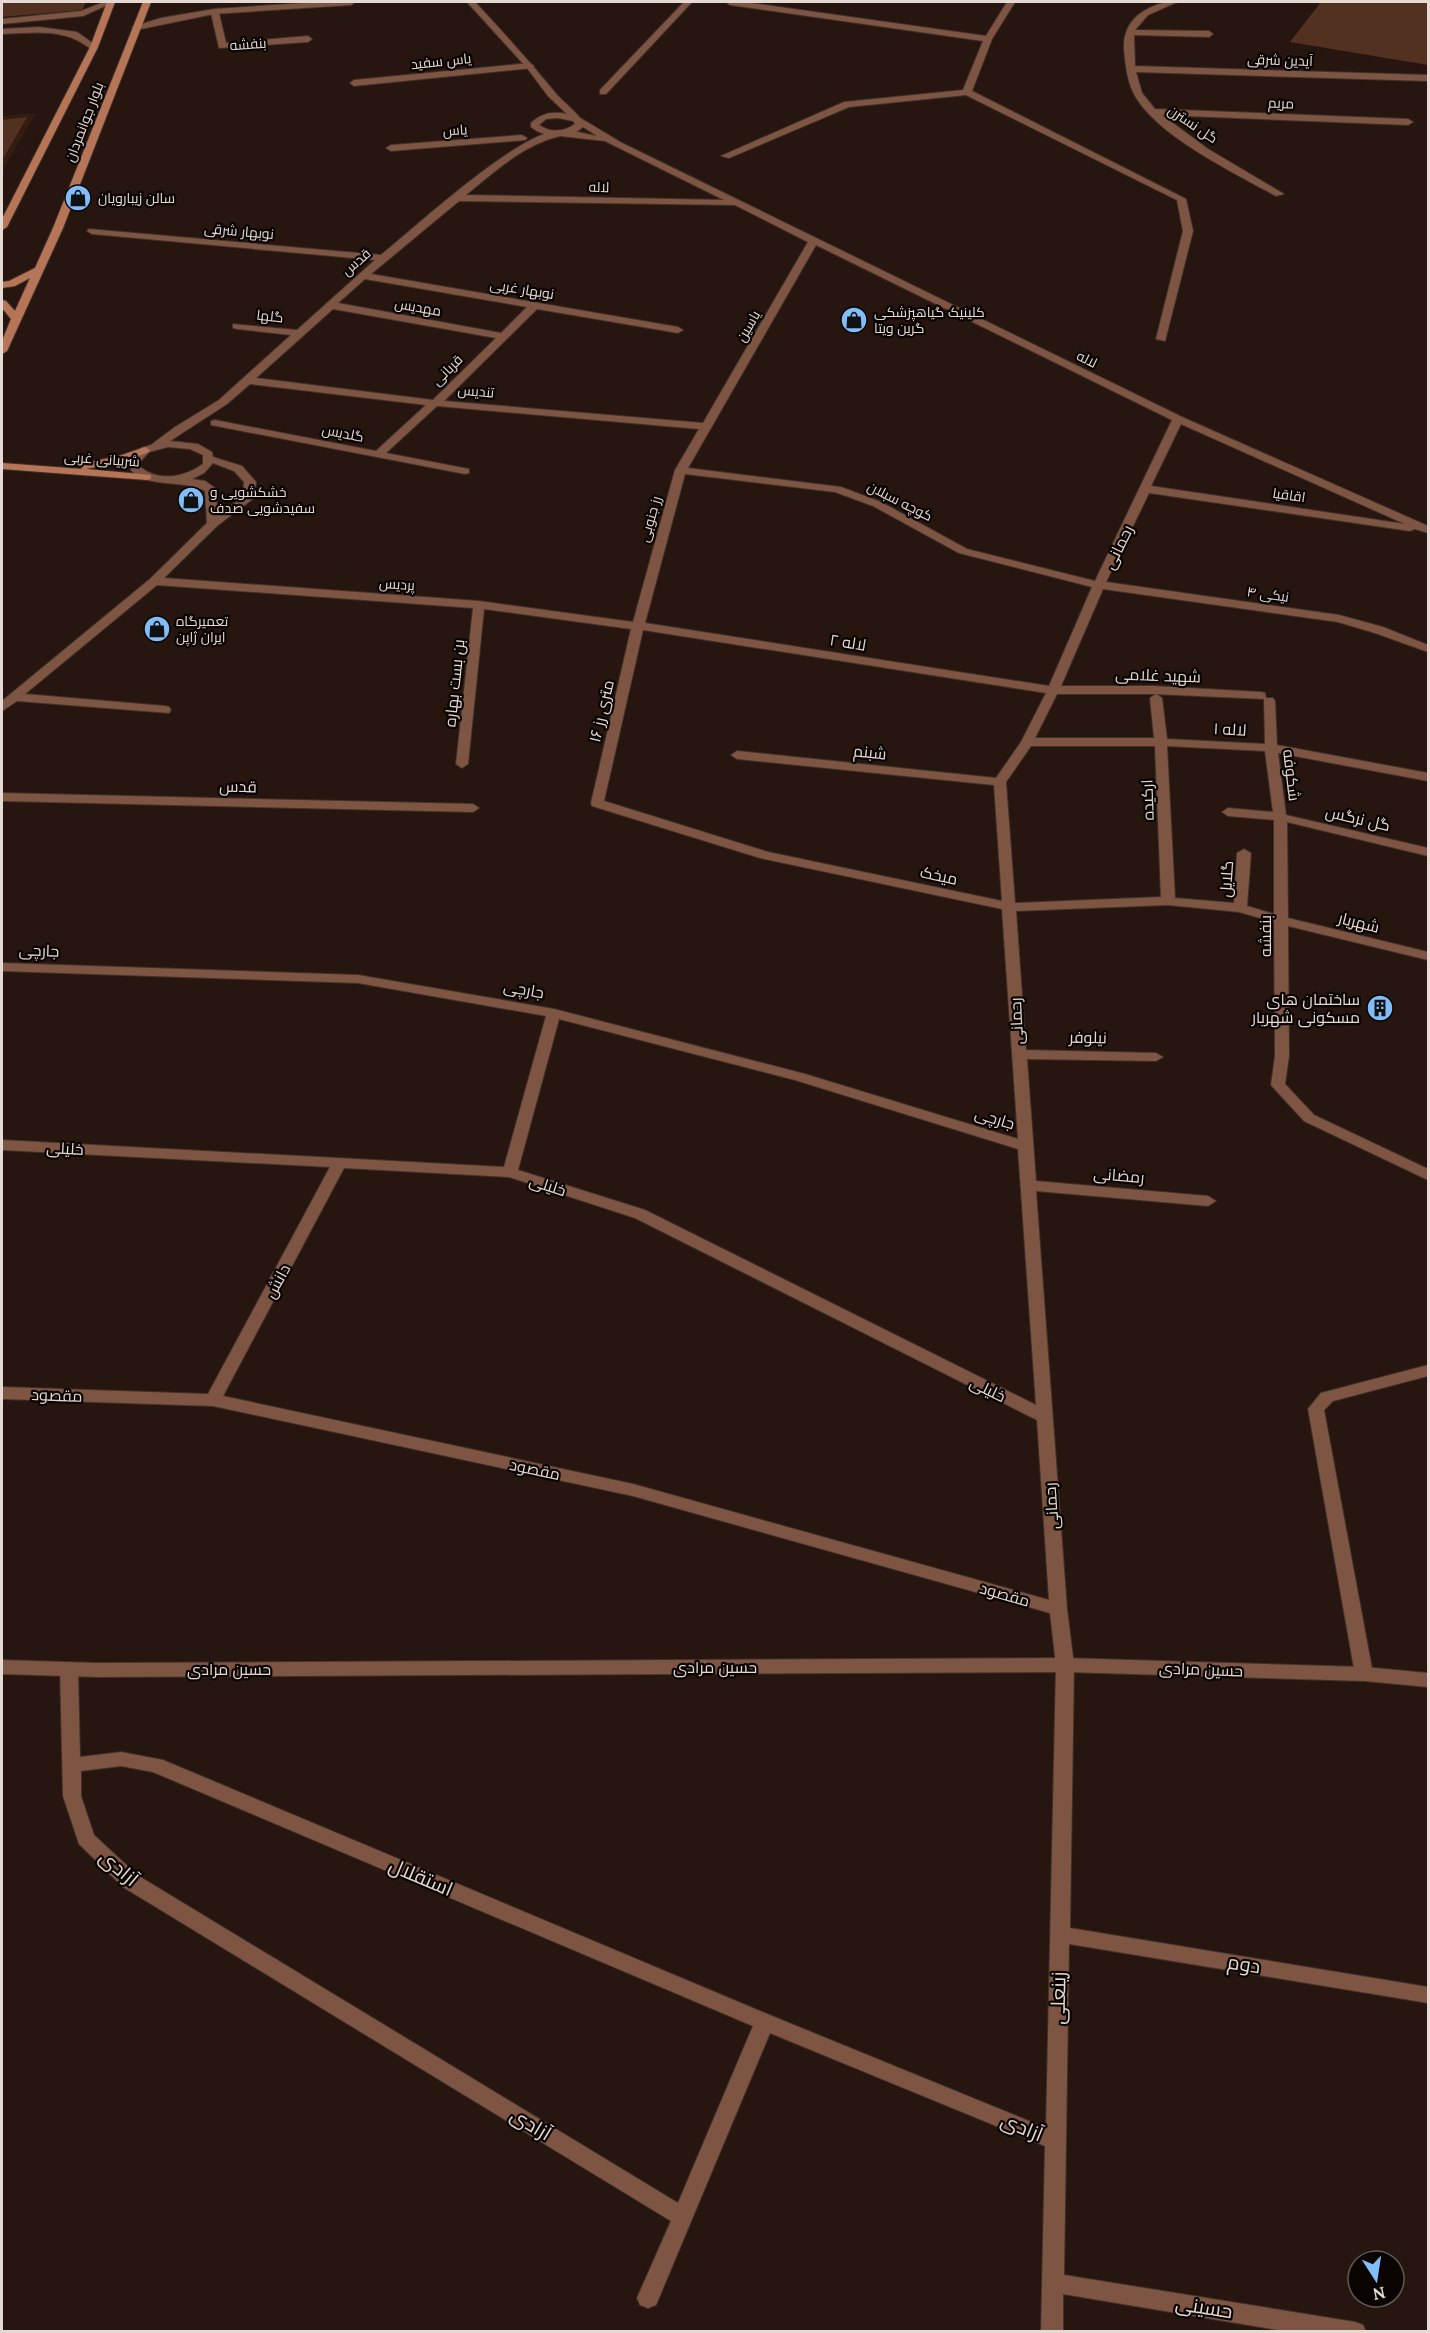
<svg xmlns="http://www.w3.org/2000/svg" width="1430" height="2333" font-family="Lora,Cairo,serif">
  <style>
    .built { fill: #331d13 }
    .green { fill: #533121 }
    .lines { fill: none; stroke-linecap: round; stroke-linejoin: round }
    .minor-casing { stroke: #41312b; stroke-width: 2 }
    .tertiary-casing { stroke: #41312b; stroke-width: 2 }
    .secondary-casing { stroke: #41312b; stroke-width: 2 }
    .minor { fill: #7d5542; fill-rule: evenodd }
    .tertiary { fill: #7d5542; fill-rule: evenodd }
    .secondary { fill: #b67557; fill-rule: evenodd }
    .labels { text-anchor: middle; stroke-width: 4.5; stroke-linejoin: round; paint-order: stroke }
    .far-street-label { font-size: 14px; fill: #e5d9d4; stroke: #0a0403 }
    .far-poi-label { font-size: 14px; fill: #e5d9d4; stroke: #0a0403; text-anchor: start }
    .street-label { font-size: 16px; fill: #e5d9d4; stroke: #0a0403 }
    .poi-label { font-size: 16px; fill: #e5d9d4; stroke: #0a0403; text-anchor: end }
    .near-street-label { font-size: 20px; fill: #e5d9d4; stroke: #0a0403 }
  </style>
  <rect width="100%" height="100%" fill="#26160f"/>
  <polygon class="built" points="36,113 2,171 2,116"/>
  <g class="green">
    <polygon points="2,2 86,2 82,10 2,17"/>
    <polygon points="1321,2 1428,2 1428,65 1290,42"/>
    <polygon points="27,117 4,157 2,160 2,120"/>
  </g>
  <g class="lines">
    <defs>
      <g id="minor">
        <polygon points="684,2 692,2 606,94 600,94 600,90"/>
        <polygon points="726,2 744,2 986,36 1007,2 1015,2 992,39 972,91 1186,199 1193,231 1165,341 1156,339 1183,231 1177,200 966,95 849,107 729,158 721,156 844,102 963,90 983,41 730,5"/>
        <path d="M 1166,2 L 1177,2 L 1148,15 L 1135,30 L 1209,31 L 1213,34 L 1209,37 L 1134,35 L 1135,66 L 1428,75 L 1428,81 L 1136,72 L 1142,93 L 1155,109 L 1408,119 L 1413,122 L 1408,125 L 1162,115 L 1208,149 L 1284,194 L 1276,196 C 1235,173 1154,135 1133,92 C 1127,79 1125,63 1124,48 C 1123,21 1143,8 1166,2 Z"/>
        <polygon points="215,10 219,13 226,43 308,36 312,39 308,42 219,48 211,13"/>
        <polygon points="530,63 534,66 533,68 354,86 350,83 354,80"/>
        <path d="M 577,116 L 622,143 L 1182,417 L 1428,526 L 1428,533 L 1415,529 L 1410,531 L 1149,493 L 1106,582 L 1339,615 L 1383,627 L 1428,645 L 1428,652 L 1375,633 L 1338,622 L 1103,589 L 1061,686 L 1154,686 L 1261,692 L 1265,693 L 1266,698 L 1273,698 L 1275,701 L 1277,745 L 1428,773 L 1428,781 L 1278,753 L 1286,815 L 1428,848 L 1428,856 L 1287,822 L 1288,918 L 1428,952 L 1428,960 L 1288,926 L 1289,1056 L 1285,1084 L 1314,1115 L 1428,1169 L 1428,1180 L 1304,1121 L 1271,1085 L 1275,1056 L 1274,922 L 1239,912 L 1168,905 L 1016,911 L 1026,1050 L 1156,1053 L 1163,1057 L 1156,1061 L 1027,1059 L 1036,1181 L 1208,1196 L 1216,1201 L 1208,1206 L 1036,1191 L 1067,1609 L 1074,1665 L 1070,1928 L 1428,1987 L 1428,2003 L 1069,1944 L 1064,2275 L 1355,2322 L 1363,2325 L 1366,2332 L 1290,2332 L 1063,2294 L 1063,2332 L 1041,2332 L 1045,2146 L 770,2033 L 656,2305 L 648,2308 L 640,2305 L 637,2298 L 671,2221 L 123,1887 L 79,1844 L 63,1796 L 60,1669 L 63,1664 L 69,1662 L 75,1664 L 78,1669 L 80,1757 L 121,1752 L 163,1760 L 772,2016 L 1046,2128 L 1056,1665 L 1050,1613 L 633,1496 L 213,1406 L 2,1399 L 2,1387 L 208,1394 L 330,1167 L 2,1150 L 2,1140 L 504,1167 L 546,1016 L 358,983 L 2,971 L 2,963 L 358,975 L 554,1009 L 805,1074 L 1018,1139 L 1002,909 L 760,858 L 592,806 L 591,803 L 631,629 L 484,609 L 468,764 L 462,768 L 456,764 L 473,608 L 157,585 L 25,694 L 165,706 L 169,707 L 171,710 L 169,713 L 17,701 L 2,711 L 2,701 L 150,579 L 207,523 L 205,491 C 186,478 133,491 128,462 L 141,448 L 151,445 L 175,427 L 219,400 L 291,335 L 237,329 L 233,328 L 233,324 L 297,330 L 375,260 L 92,234 L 87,231 L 89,229 L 381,255 C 417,226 519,131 561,130 C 573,130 586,134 597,136 L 574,121 L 574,117 ZM 560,136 L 605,141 L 724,200 L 466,195 C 495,171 523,145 560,136 ZM 459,201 L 735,205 L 808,242 L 703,423 L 444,401 L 537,309 L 678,333 L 683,330 L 678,327 L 371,274 ZM 816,245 L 1172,420 L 1095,581 L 967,549 L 881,502 L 841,487 L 688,468 ZM 365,279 L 527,307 L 501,333 L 338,303 ZM 333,309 L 496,338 L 433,400 L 256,378 ZM 250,384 L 426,405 L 376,451 L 215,420 L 211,421 L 211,425 L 465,474 L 469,473 L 469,469 L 386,453 L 437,406 L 699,429 L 675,470 L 633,622 L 479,601 L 164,578 L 217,526 L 254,498 L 256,482 L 242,466 L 213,457 L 212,452 L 198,444 L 170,441 L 227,404 ZM 1181,424 L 1405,524 L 1151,486 ZM 168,447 L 190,449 L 203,455 L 203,464 C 183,478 158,482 139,466 L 139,463 L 149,452 ZM 213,463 L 234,471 L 244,482 L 243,497 L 218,515 L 215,488 L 205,481 L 192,479 L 204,473 ZM 685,474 L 835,492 L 873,506 L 959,553 L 1092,587 L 1049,686 L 645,623 ZM 643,630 L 1046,693 L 1021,742 L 996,778 L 737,751 L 731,755 L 737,759 L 994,785 L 1002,901 L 768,852 L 604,801 ZM 1057,694 L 1154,694 L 1264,699 L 1265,744 L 1167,739 L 1162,698 L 1156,694 L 1150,698 L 1154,738 L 1035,738 ZM 1031,746 L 1155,746 L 1161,897 L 1015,903 L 1006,782 ZM 1167,746 L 1265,751 L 1273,812 L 1228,808 L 1222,812 L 1228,816 L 1274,820 L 1274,914 L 1247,906 L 1251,853 L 1244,849 L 1237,853 L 1234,903 L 1175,898 ZM 559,1019 L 795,1080 L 1018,1149 L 1036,1405 L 645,1210 L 518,1170 ZM 344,1168 L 509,1177 L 635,1218 L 1037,1420 L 1049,1600 L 633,1484 L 223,1396 ZM 121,1766 L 153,1772 L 753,2026 L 678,2203 L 137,1875 L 94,1835 L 81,1796 L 81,1771 Z"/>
        <polygon points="522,135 527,138 525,140 391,151 386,148 391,145"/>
        <polygon points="2,793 473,804 479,808 473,812 2,801"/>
        <polygon points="1428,1365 1428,1376 1333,1401 1324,1410 1373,1674 1370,1679 1364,1681 1358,1679 1355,1674 1308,1409 1321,1393"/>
      </g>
      <g id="tertiary">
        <polygon points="104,2 114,2 83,16 2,24 2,19 81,11"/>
        <polygon points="319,2 355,2 351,5 214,14 136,30 132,27 161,18 214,9"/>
        <path d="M 467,2 L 475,2 C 502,31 528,60 553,90 C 563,103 577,111 585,125 C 571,140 546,139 531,127 L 531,123 C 542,113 552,111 567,114 L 548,96 L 527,68 ZM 558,118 L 573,121 L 575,124 C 564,132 551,133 539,125 L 546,119 Z"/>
        <path d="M 39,27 L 77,32 L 98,47 L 91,49 C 63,27 34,33 2,34 L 2,29 Z"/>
        <polygon points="1065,1658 1364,1667 1428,1673 1428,1687 1364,1681 1065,1672 97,1677 2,1674 2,1660 97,1663"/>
      </g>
      <g id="secondary">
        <polygon points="107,2 115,2 98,47 7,227 2,230 2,219 90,47"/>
        <polygon points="143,2 151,2 63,228 7,351 2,354 2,341 11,319 2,308 2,300 6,301 15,311 30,278 15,286 2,288 2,282 9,281 35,268 53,228"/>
        <polygon points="145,447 150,450 149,452 126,461 86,469 151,475 151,479 147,480 2,469 2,463 82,469 78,466 80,464 119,456"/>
      </g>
    </defs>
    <use href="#minor" class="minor-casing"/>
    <use href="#tertiary" class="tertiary-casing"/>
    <use href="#secondary" class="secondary-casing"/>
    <use href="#minor" class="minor"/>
    <use href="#tertiary" class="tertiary"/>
    <use href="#secondary" class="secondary"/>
  </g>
  <defs>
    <symbol id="shop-disc" viewBox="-11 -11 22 22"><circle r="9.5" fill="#80bdfa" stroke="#0a0403"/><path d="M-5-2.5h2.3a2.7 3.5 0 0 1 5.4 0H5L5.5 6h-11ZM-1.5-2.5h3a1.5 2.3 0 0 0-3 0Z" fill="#111"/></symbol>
    <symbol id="building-disc" viewBox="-11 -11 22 22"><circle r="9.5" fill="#80bdfa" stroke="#0a0403"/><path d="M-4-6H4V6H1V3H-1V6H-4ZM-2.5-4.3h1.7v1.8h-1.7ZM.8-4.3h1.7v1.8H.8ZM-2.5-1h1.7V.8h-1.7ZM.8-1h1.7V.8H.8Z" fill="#111"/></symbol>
  </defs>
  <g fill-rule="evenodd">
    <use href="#shop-disc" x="63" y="183" width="30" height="30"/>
    <use href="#shop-disc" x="839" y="305" width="30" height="30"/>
    <use href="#shop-disc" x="176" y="485" width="30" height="30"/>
    <use href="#shop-disc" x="142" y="614" width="30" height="30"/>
    <use href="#building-disc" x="1365" y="993" width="30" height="30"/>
  </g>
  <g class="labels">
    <g class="far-street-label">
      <text transform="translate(248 44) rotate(-4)" y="5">بنفشه</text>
      <text transform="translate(1280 60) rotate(2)" y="5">آیدین شرقی</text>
      <text transform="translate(441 61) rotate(-6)" y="5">یاس سفید</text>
      <text transform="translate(1281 103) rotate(2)" y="5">مریم</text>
      <text transform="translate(84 122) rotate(-69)" y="5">بلوار جوانمردان</text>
      <text transform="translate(1193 124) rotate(34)" y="5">گل نسترن</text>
      <text transform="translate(455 130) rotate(-4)" y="5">یاس</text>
      <text transform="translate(599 187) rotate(1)" y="5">لاله</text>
      <text transform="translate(239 231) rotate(5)" y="5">نوبهار شرقی</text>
      <text transform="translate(356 262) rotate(-41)" y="5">قدس</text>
      <text transform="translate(522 289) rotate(9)" y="5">نوبهار غربی</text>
      <text transform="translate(418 307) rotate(10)" y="5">مهدیس</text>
      <text transform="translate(270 316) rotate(6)" y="5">گلها</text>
      <text transform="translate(748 326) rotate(-60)" y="5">یاسین</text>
      <text transform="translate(1087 359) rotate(26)" y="5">لاله</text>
      <text transform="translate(447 370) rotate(-45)" y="5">قربانی</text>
      <text transform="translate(476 391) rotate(5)" y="5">تندیس</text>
      <text transform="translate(343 433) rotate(11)" y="5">گلدیس</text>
      <text transform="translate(102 459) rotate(4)" y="5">شربیانی غربی</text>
      <text transform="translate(1289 495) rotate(8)" y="5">اقاقیا</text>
      <text transform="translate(900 501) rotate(27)" y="5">کوچه سبلان</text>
      <text transform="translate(650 519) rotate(-74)" y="5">رز جنوبی</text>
      <text transform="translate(397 584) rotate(4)" y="5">پردیس</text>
      <text transform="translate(1268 594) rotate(8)" y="5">نیکی ۴</text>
    </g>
    <g class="far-poi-label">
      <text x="98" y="203">سالن زیبارویان</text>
      <text x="874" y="317">کلینیک گیاهپزشکی<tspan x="874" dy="16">گرین ویتا</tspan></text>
      <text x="210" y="497">خشکشویی و<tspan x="210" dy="16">سفیدشویی صدف</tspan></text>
      <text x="176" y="626">تعمیرگاه<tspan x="176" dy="16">ایران ژاپن</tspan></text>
    </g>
    <g class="street-label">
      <text transform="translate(1118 547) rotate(-64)" y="6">رحمانی</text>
      <text transform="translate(848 642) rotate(9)" y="6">لاله ۲</text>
      <text transform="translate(1158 675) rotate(2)" y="6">شهید غلامی</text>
      <text transform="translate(454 683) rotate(-84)" y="6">بن بست بهاره</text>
      <text transform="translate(601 711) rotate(-77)" y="6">۱۶ متری رز</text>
      <text transform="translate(1230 729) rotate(3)" y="6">لاله ۱</text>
      <text transform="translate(870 752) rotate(6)" y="6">شبنم</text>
      <text transform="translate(1292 775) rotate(83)" y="6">شکوفه</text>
      <text transform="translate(238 786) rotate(1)" y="6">قدس</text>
      <text transform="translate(1147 800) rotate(-92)" y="6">ارکیده</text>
      <text transform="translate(1358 818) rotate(13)" y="6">گل نرگس</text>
      <text transform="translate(939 875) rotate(12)" y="6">میخک</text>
      <text transform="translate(1226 879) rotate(-86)" y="6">گلایل</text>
      <text transform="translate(1359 922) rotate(14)" y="6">شهریار</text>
      <text transform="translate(1265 936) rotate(-90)" y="6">بنفشه</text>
      <text transform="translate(39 950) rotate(2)" y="6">جارچی</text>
      <text transform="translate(524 989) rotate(10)" y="6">جارچی</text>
      <text transform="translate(1016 1021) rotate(-93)" y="6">رحمانی</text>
      <text transform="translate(1088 1037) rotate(1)" y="6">نیلوفر</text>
      <text transform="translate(995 1118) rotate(17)" y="6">جارچی</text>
      <text transform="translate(65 1148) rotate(3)" y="6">خلیلی</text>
      <text transform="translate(1119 1175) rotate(5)" y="6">رمضانی</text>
      <text transform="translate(548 1185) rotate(18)" y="6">خلیلی</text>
      <text transform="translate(277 1281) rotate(-62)" y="6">دانش</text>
      <text transform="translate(988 1389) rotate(26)" y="6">خلیلی</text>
      <text transform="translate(57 1395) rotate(2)" y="6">مقصود</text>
      <text transform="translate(535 1469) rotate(12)" y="6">مقصود</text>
      <text transform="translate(1051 1506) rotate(-94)" y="6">رحمانی</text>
      <text transform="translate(1005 1594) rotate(16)" y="6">مقصود</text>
      <text x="715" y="1673">حسین مرادی</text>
      <text x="229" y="1675">حسین مرادی</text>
      <text transform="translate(1201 1669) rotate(2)" y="6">حسین مرادی</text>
    </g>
    <g class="poi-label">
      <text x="1360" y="1005">ساختمان های<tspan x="1360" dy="18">مسکونی شهریار</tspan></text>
    </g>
    <g class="near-street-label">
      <text transform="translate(119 1868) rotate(40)" y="7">آزادی</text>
      <text transform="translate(421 1877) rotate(23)" y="7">استقلال</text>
      <text transform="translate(1244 1964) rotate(9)" y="7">دوم</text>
      <text transform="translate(1058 1998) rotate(-89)" y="7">زینعلی</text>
      <text transform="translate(531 2124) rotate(31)" y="7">آزادی</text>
      <text transform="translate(1022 2127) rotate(22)" y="7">آزادی</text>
      <text transform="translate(1204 2307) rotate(9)" y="7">حسینی</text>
    </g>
  </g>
  <rect width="1430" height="2333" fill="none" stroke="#e5d9d4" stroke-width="6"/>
  <g transform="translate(1376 2279) rotate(168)"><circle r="28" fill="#0a0403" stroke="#625957" stroke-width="1.5"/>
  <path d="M0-4.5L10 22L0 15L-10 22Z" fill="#80bdfa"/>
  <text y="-9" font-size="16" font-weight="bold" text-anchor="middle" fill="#e5d9d4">N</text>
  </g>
</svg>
